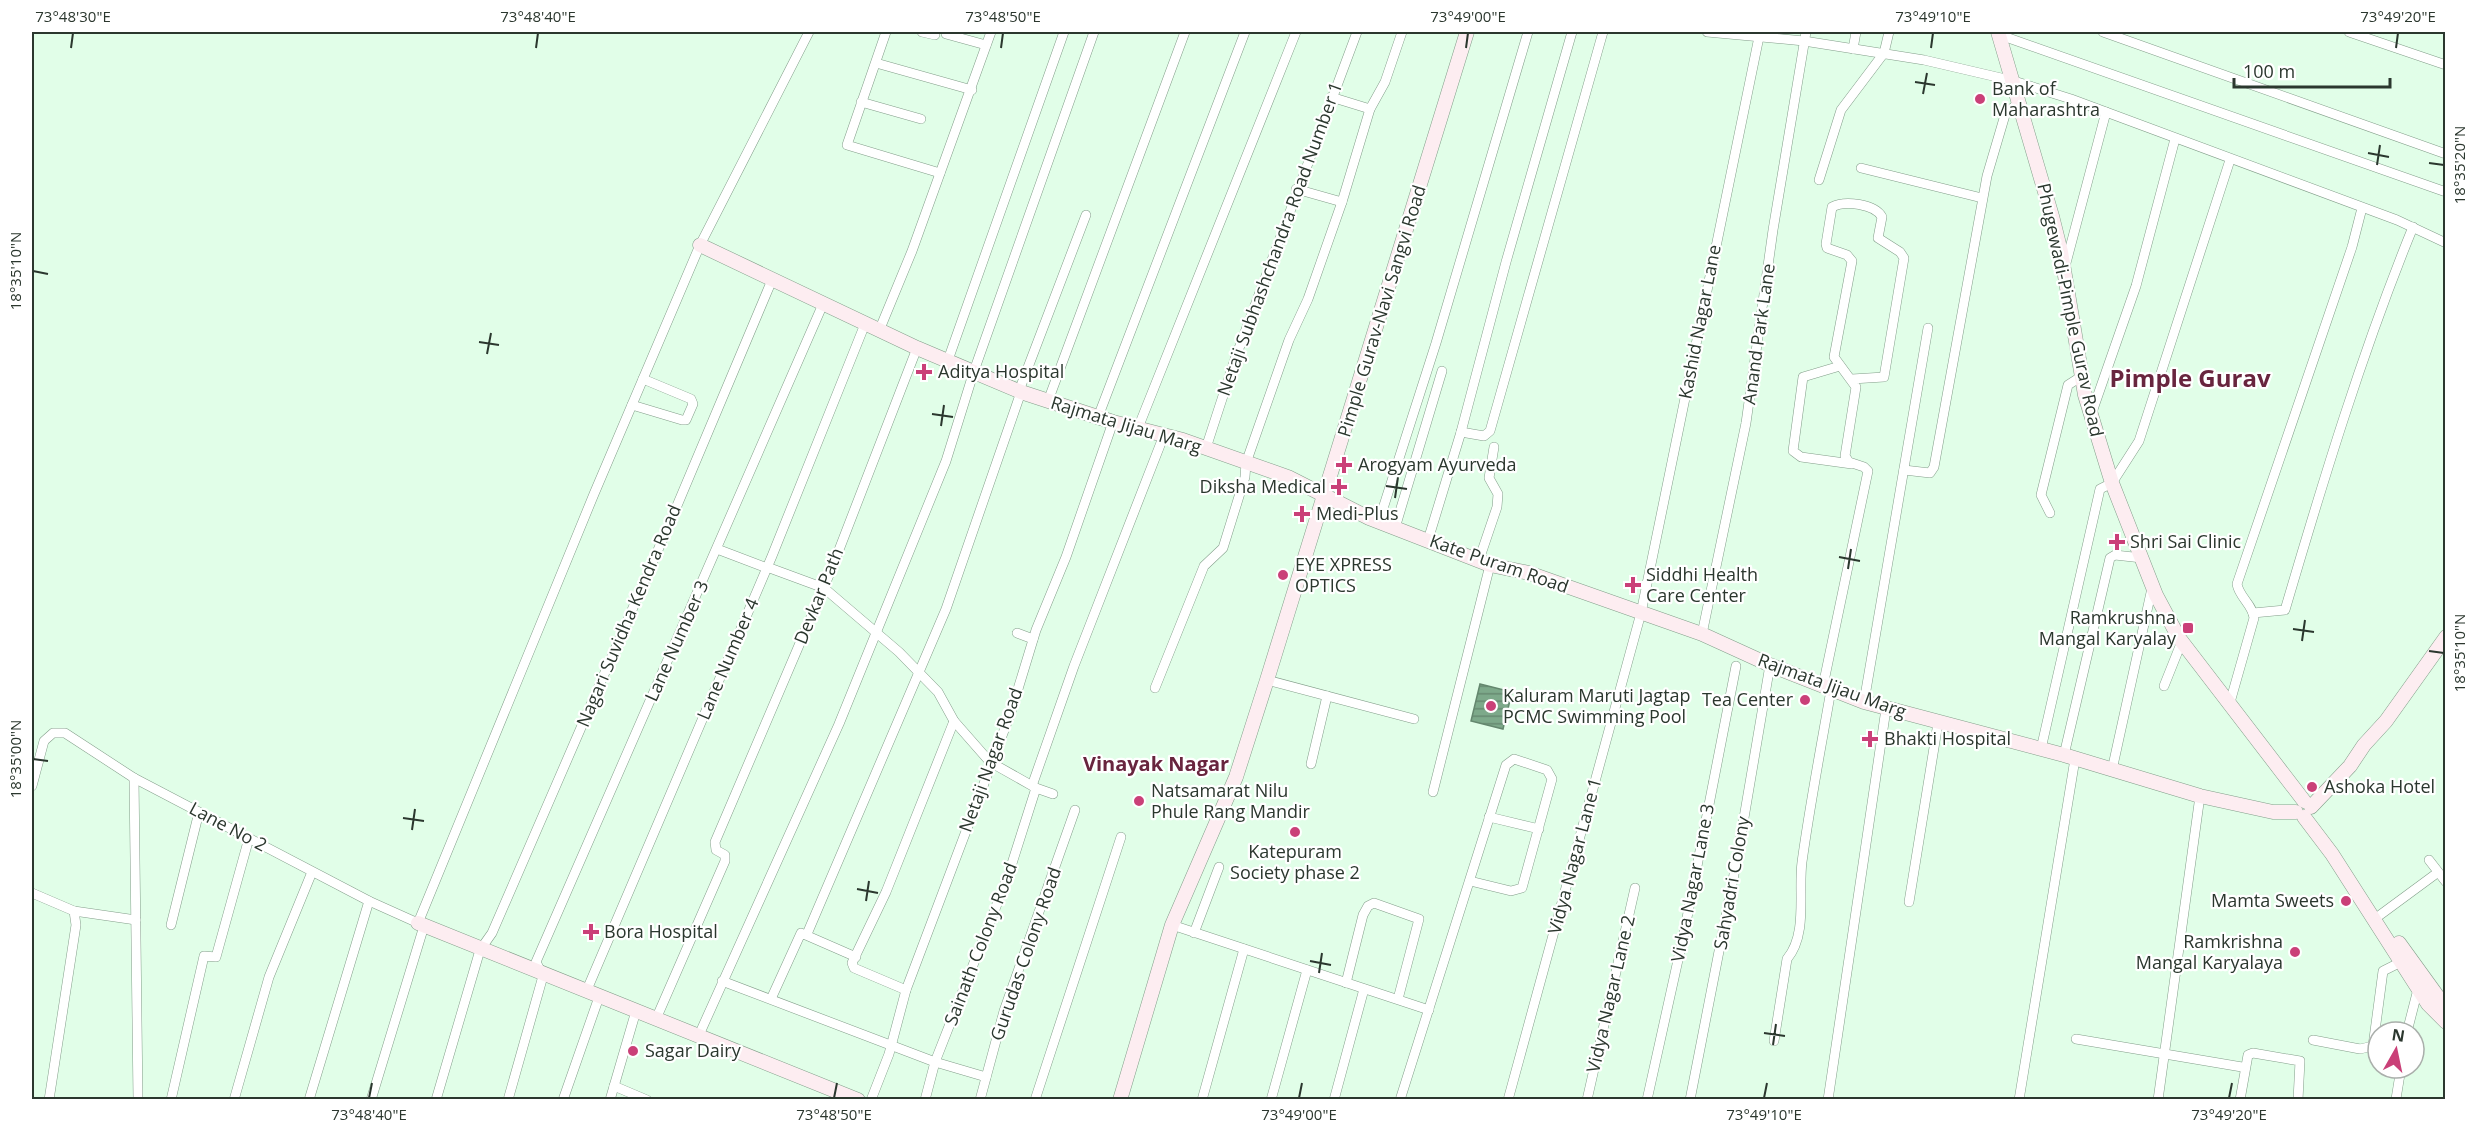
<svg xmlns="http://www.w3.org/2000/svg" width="2477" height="1131" font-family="'Open Sans',sans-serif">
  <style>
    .water { fill: url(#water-rules); stroke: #64876e; stroke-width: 1.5 }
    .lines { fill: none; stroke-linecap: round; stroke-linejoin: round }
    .street-casing { stroke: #839e8a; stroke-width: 10 }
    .secondary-casing { stroke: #839e8a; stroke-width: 15 }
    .street { stroke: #fff; stroke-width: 9 }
    .secondary { stroke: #fdedf1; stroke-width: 14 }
    .ticks { fill: none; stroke: #2b372e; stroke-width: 2 }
    .poi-dot { fill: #ca4078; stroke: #fff; stroke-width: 2 }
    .labels { text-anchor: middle; stroke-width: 4.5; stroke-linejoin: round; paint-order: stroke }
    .poi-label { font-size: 18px; fill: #2b372e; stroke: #fff; text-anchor: start }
    .street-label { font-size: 18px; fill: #2b372e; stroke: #fff }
    .neighbourhood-label { font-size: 20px; font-weight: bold; fill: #68253e; stroke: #fff }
    .district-label { font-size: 24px; font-weight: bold; fill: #68253e; stroke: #fff }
    .neatline { fill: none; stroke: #2b372e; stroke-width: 2 }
    .ticks-label { font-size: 15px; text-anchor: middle; fill: #2b372e }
  </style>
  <defs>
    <pattern id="water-rules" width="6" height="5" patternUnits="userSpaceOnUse" patternTransform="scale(1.5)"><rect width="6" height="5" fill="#7da98a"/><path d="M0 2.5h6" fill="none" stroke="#678a71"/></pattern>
  </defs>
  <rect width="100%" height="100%" fill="#e1fee8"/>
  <polygon class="water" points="1480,684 1512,692 1503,729 1471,721"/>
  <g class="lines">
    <defs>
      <g id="street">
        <polyline points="886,32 847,145 940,173"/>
        <polyline points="922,32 935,35"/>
        <polyline points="1707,32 1804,41 1924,60 2014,81 2071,99 2397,220 2446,243"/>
        <polyline points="2103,32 2446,154"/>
        <polyline points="2349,32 2446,65"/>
        <polyline points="946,34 986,45"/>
        <polyline points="2000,35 2446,192"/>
        <polyline points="1853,49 1856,32"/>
        <polyline points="876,63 972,90"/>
        <polyline points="1331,97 1370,109"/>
        <polyline points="861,102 921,119"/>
        <polyline points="1861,168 1982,198"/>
        <polyline points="1819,180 1841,110 1884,53 1889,32"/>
        <polyline points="1296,189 1342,202"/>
        <polyline points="2066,263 2106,112"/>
        <polyline points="879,331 912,251 991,32"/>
        <polyline points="948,360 1064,32"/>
        <polyline points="1840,366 1803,377 1793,451 1801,457 1852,464"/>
        <polyline points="1019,391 1086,215"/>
        <polyline points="1048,401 1185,32"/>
        <polyline points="632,405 682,420 686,420 693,404 691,399 643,379"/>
        <polyline points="2091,415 2136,286 2175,139"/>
        <polyline points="1098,417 1245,32"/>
        <polyline points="1138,428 1296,32"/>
        <polyline points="1461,432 1506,262 1572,32"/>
        <polyline points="1206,448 1235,359 1357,32"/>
        <polyline points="1904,470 1930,473 1934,467 1987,176 2005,115 2020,101"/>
        <polyline points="2050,513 2041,495 2068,385 2082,376"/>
        <polyline points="1379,521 1436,343 1528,32"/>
        <polyline points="1395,528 1442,371"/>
        <polyline points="1428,540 1461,432 1484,436 1490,431 1603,32"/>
        <polyline points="717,549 767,568"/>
        <polyline points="1479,560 1497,507 1498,494 1489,478 1494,447"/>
        <polyline points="767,567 824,588 899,652 938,692 954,721 990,762 1036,788 1053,794"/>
        <path d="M 2253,613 L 2285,610 C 2323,481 2362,352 2413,227"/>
        <polyline points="1017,633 1033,639"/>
        <polyline points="1702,634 1746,423 1773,230 1806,32"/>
        <polyline points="1267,680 1414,719"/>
        <path d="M 1823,686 L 1868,471 L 1864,467 L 1849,462 L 1845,456 L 1856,387 L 1834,357 L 1852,261 L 1847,255 L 1827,248 L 1826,244 L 1832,207 C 1845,200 1875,204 1882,217 L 1878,238 L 1900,252 L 1904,258 L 1884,377 L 1852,379"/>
        <polyline points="2164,686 2182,641"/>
        <polyline points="1155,688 1204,566 1223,548 1245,477 1246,463 1289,340 1308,299 1342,202 1370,109 1385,82 1402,32"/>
        <polyline points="1864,702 1928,328"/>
        <path d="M 2229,706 L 2254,618 C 2253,605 2239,597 2237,584 L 2352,247 L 2362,208"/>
        <polyline points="2041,749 2100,489 2112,483 2139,441 2230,160"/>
        <polyline points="2064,755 2110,558 2115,555 2142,558"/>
        <polyline points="1311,764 1327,696"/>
        <polyline points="2112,770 2152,588"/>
        <polyline points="134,778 138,1100"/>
        <polyline points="1033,783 1074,666 1164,435"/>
        <polyline points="32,786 44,741 53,733 65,733 134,778 369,901 418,923 594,494 700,245 809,32"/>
        <polyline points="1433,792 1490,565"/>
        <polyline points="1489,817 1539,829"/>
        <polyline points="2429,860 2446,882"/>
        <polyline points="32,893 74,911 76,925 49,1100"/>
        <polyline points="1909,902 1938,723"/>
        <polyline points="74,911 136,920"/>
        <polyline points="2380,915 2437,873"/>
        <polyline points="171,925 199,812"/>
        <polyline points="1172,925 1429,1010"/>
        <polyline points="1194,933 1219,867"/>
        <polyline points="807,934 946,609 1021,392"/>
        <polyline points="722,981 935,1062 986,1077"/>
        <polyline points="1346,983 1363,915 1368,906 1374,903 1419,919 1398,999"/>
        <polyline points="906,990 854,968 852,963 886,892 954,721"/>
        <polyline points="586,992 772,556 865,324"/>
        <polyline points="771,999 801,933 856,957"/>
        <polyline points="656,1019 725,861 725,855 716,850 715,842 832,568 917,348"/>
        <polyline points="2407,1032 2418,989"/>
        <polyline points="699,1035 839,724 946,461 974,371 1094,32"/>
        <polyline points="2076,1039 2242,1067"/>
        <polyline points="2313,1040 2360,1049 2373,1046 2383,971 2401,962"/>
        <path d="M 1774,1041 L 1787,959 C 1808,934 1798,892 1802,862 C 1810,804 1821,747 1831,690"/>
        <polyline points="614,1086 647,1100"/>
        <polyline points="2396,1099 2401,1068"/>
        <polyline points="171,1100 204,956 216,957 249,838"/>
        <polyline points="234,1100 269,977 312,872"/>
        <polyline points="309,1100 369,901"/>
        <polyline points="371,1100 424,926"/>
        <polyline points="436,1100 480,950 492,933 671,520 772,280"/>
        <polyline points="508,1100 543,976 536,962 823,304"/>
        <polyline points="563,1100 599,997"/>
        <polyline points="610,1100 636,1011"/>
        <polyline points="871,1100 889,1054 906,990 1011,712 1036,630 1066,557 1113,422"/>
        <polyline points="925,1100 935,1062 1008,876 1036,788"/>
        <polyline points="980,1100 1004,1011 1075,810"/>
        <polyline points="1035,1100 1121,837"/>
        <polyline points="1202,1100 1244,949"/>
        <polyline points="1271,1100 1307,970"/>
        <polyline points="1334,1100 1364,989"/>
        <polyline points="1400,1100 1506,765 1514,759 1547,770 1552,779 1522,888 1511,891 1470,881"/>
        <polyline points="1508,1100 1641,613 1760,32"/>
        <polyline points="1587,1100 1635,888"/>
        <polyline points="1647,1100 1684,933 1736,666"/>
        <polyline points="1690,1100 1737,859 1770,665"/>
        <polyline points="1828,1100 1886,709"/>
        <polyline points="2019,1100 2075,759"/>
        <polyline points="2158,1100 2200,796"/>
        <polyline points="2240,1100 2248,1055 2253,1053 2300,1061 2298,1100"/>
      </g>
      <g id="secondary">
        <polyline points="1998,32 2052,216 2061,252 2085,395 2112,483 2156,595 2179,638 2304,801"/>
        <polyline points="700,245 917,348 1021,392 1113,422 1183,440 1288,477 1369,518 1490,565 1529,573 1702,634 1770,665 1864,702 2064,755 2200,796 2273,812 2296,812"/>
        <polyline points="2311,807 2350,766 2364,745 2386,721 2446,637"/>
        <polyline points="2304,817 2332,854 2428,1004 2446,1022"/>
        <polyline points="418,923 858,1100"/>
        <polyline points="2399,943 2446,1008"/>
        <polyline points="1120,1100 1172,925 1236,777 1267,680 1467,32"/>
      </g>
    </defs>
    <use href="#street" class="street-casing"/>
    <use href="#secondary" class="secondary-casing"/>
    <use href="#street" class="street"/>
    <use href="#secondary" class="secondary"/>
  </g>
  <path class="ticks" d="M 71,48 L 73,33M 536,48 L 538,33M 1001,48 L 1003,33M 1466,48 L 1468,33M 1931,48 L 1933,33M 2396,48 L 2398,33M 1915,82 L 1935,85M 1923,94 L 1927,73M 2368,153 L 2389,157M 2429,163 L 2444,165M 2377,165 L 2380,145M 33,271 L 48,274M 479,342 L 499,345M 487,354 L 491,333M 932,414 L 953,417M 941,426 L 944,405M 1386,486 L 1407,489M 1395,498 L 1398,477M 1839,557 L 1860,561M 1848,569 L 1851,549M 2293,629 L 2314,632M 2302,641 L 2305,620M 2429,651 L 2444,653M 33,759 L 48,761M 403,818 L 424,821M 412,830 L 415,809M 857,889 L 878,893M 866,901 L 869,881M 1310,961 L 1331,965M 1319,973 L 1322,953M 1764,1033 L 1785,1036M 1773,1045 L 1776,1024M 369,1098 L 372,1083M 834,1098 L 837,1083M 1299,1098 L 1302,1083M 1764,1098 L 1767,1083M 2229,1098 L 2232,1083"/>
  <g class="poi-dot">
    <circle cx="1980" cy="99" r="6"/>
    <path d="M921 363h6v6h6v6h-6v6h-6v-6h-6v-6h6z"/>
    <path d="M1341 456h6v6h6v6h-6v6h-6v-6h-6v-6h6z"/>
    <path d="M1336 478h6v6h6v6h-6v6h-6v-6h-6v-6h6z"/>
    <path d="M1299 505h6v6h6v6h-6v6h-6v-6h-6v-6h6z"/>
    <path d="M2114 533h6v6h6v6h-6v6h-6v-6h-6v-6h6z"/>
    <circle cx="1283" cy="575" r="6"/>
    <path d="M1630 576h6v6h6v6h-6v6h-6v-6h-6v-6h6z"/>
    <rect x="2182" y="622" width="12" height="12" rx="3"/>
    <circle cx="1805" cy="700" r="6"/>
    <circle cx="1491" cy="706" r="6"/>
    <path d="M1867 730h6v6h6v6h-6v6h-6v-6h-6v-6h6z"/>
    <circle cx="2312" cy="787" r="6"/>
    <circle cx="1139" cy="801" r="6"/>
    <circle cx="1295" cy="832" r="6"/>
    <circle cx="2346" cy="901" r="6"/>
    <path d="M588 923h6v6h6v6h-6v6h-6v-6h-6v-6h6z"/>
    <circle cx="2295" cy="952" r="6"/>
    <circle cx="633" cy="1051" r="6"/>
  </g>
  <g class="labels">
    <g class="poi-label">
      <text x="1992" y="95">Bank of<tspan x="1992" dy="21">Maharashtra</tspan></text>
      <text x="938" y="378">Aditya Hospital</text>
      <text x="1358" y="471">Arogyam Ayurveda</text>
      <text x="1326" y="493" text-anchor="end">Diksha Medical</text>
      <text x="1316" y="520">Medi-Plus</text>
      <text x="2130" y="548">Shri Sai Clinic</text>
      <text x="1295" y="571">EYE XPRESS<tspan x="1295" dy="21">OPTICS</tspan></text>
      <text x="1646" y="581">Siddhi Health<tspan x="1646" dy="21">Care Center</tspan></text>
      <text x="2176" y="624" text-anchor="end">Ramkrushna<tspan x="2176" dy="21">Mangal Karyalay</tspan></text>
      <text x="1503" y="702">Kaluram Maruti Jagtap<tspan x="1503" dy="21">PCMC Swimming Pool</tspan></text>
      <text x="1793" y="706" text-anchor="end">Tea Center</text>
      <text x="1884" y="745">Bhakti Hospital</text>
      <text x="2324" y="793">Ashoka Hotel</text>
      <text x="1151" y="797">Natsamarat Nilu<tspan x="1151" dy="21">Phule Rang Mandir</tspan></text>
      <text x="1295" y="858" text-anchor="middle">Katepuram<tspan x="1295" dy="21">Society phase 2</tspan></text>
      <text x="2334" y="907" text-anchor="end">Mamta Sweets</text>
      <text x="604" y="938">Bora Hospital</text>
      <text x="2283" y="948" text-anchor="end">Ramkrishna<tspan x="2283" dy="21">Mangal Karyalaya</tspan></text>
      <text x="645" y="1057">Sagar Dairy</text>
    </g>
    <g class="street-label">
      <text transform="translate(1280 239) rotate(-70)" y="6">Netaji Subhashchandra Road Number 1</text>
      <text transform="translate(2070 310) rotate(78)" y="6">Phugewadi-Pimple Gurav Road</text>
      <text transform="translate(1382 311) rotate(-73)" y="6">Pimple Gurav-Navi Sangvi Road</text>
      <text transform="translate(1700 322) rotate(-79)" y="6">Kashid Nagar Lane</text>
      <text transform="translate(1759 334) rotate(-82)" y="6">Anand Park Lane</text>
      <text transform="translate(1126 425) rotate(17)" y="6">Rajmata Jijau Marg</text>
      <text transform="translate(1499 564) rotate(19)" y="6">Kate Puram Road</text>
      <text transform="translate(819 596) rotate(-68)" y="6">Devkar Path</text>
      <text transform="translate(629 616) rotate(-67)" y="6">Nagari Suvidha Kendra Road</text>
      <text transform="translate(677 641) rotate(-66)" y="6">Lane Number 3</text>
      <text transform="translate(728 659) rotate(-67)" y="6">Lane Number 4</text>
      <text transform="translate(1832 686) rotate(20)" y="6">Rajmata Jijau Marg</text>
      <text transform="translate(991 760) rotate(-70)" y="6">Netaji Nagar Road</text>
      <text transform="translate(228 827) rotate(28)" y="6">Lane No 2</text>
      <text transform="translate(1575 856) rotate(-75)" y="6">Vidya Nagar Lane 1</text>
      <text transform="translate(1693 883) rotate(-79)" y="6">Vidya Nagar Lane 3</text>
      <text transform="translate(1732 883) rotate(-80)" y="6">Sahyadri Colony</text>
      <text transform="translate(981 944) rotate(-69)" y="6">Sainath Colony Road</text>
      <text transform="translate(1026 954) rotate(-71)" y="6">Gurudas Colony Road</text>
      <text transform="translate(1611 994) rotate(-77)" y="6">Vidya Nagar Lane 2</text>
    </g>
    <g class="neighbourhood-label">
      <text x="1156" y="771">Vinayak Nagar</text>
    </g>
    <g class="district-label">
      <text x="2190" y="387">Pimple Gurav</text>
    </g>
  </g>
  <rect width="2477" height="1131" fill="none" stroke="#ffffff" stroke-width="66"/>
  <g transform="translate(2396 1050) rotate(9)"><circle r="28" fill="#ffffff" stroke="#aaafab" stroke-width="1.5"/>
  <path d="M0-4.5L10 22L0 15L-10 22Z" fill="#ca4078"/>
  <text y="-9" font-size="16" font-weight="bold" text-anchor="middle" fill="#2b372e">N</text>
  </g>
  <path d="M2234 78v9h156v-9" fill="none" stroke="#2b372e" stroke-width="3"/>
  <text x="2243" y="78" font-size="18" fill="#2b372e" stroke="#ffffff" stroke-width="4.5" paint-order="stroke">100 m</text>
  <rect x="33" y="33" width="2411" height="1065" class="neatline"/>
  <g class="ticks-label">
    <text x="73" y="22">73°48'30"E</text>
    <text x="538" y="22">73°48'40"E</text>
    <text x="1003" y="22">73°48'50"E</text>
    <text x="1468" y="22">73°49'00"E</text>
    <text x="1933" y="22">73°49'10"E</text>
    <text x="2398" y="22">73°49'20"E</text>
    <text transform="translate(2460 165) rotate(-90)" y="5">18°35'20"N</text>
    <text transform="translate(16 271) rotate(-90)" y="5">18°35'10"N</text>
    <text transform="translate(2460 653) rotate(-90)" y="5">18°35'10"N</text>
    <text transform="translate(16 759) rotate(-90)" y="5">18°35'00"N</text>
    <text x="369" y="1120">73°48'40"E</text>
    <text x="834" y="1120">73°48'50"E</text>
    <text x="1299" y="1120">73°49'00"E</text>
    <text x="1764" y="1120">73°49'10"E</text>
    <text x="2229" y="1120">73°49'20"E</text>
  </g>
</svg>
